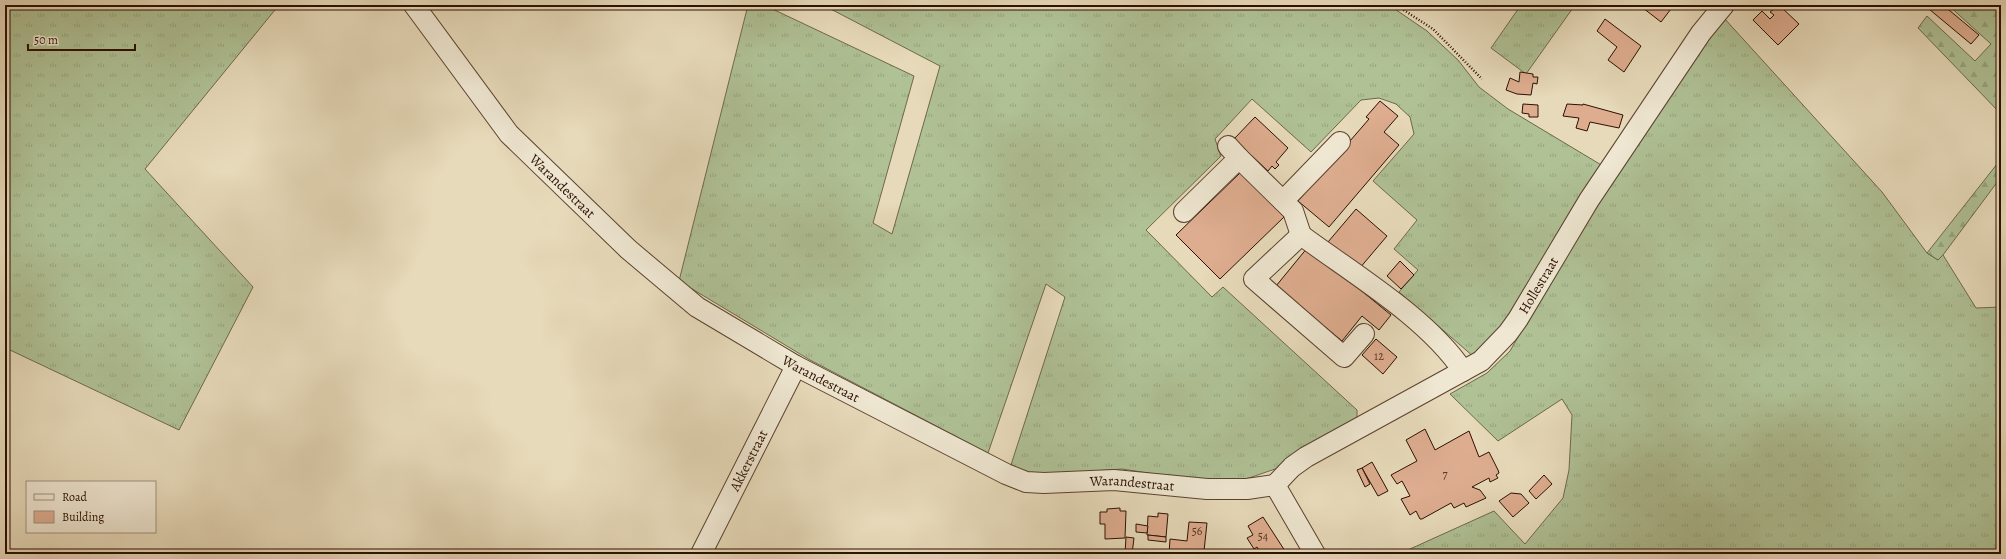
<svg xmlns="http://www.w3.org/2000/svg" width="2006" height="559" font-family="Alegreya,serif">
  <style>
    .grass { fill: url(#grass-tufts); stroke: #6e684a }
    .forest { fill: url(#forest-firs); stroke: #6e684a }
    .building { fill: #dead90; stroke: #2c1000 }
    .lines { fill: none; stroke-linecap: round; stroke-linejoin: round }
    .minor-casing { stroke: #5b422e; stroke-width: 22 }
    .path { stroke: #2c1000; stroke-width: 2.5; stroke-dasharray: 1 2; stroke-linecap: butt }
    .minor { stroke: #efe7d2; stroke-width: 20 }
    .labels { text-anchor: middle; stroke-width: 3.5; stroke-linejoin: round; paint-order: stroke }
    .number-label { font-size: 12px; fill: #583724 }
    .street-label { font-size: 14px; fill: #2c1000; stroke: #efe7d2 }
  </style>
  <defs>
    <pattern id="grass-tufts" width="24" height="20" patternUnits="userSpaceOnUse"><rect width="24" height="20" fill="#afc195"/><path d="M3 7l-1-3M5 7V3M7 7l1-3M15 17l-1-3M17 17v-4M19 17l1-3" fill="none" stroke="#97a57f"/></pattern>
    <pattern id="forest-firs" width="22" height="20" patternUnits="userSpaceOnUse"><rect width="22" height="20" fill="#afc195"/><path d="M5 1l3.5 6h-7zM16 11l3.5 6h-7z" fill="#97a57f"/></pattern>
  </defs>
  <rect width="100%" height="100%" fill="#e7daba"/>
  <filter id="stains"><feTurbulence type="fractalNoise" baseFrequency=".005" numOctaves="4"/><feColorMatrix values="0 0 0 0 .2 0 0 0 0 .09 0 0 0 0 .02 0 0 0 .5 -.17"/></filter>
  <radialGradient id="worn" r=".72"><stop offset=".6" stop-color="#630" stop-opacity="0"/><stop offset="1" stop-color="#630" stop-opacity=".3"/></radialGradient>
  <g class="grass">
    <polygon points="5,5 279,5 145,169 253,287 179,430 10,350 5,361"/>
    <polygon points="748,5 764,5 914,76 873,223 892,234 940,66 823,5 1389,5 1427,31 1458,60 1479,87 1508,109 1603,166 1495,337 1474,357 1399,292 1418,270 1394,249 1417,220 1373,181 1414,134 1410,117 1396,104 1379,98 1361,100 1311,152 1252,99 1215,139 1221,156 1146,230 1212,297 1223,287 1357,410 1357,419 1278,468 1243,480 1207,482 1122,469 1034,476 1010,468 1065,297 1046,284 988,453 810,360 679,281"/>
    <polygon points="1521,5 1575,5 1526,74 1491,48"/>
    <polygon points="1724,18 1882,192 1927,253 1938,260 1943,255 1976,308 2001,307 2001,554 1399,554 1494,511 1525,544 1563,498 1569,470 1572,415 1562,399 1498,441 1450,394 1487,373 1510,351 1570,245 1652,118"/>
  </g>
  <g class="forest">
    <polygon points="1948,5 2001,5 2001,114 1918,28 1927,16 1975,61 1991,44"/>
    <polygon points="2001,159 2001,177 1943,255 1938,260 1927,253"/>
  </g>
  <g class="building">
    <polygon points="1645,5 1674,5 1661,22 1643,8"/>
    <polygon points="1779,5 1799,24 1778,45 1753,20 1762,11 1770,19 1774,15 1770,12"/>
    <polygon points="1908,5 1920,5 1915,10"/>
    <polygon points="1932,5 1943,5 1979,35 1971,44 1929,9"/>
    <polygon points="1605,19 1641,46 1624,72 1608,60 1617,47 1597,31"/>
    <polygon points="1520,72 1533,74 1533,77 1538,77 1537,84 1533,83 1531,95 1517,94 1506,90 1510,78 1519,82"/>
    <polygon points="1380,101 1398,116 1384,132 1399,145 1329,227 1298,201 1369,119 1366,117"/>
    <polygon points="1523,104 1538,105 1538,117 1529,117 1529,114 1522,113"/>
    <polygon points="1567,104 1583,105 1583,104 1623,115 1619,128 1590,122 1587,131 1576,128 1579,118 1563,116"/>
    <polygon points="1255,117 1288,148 1276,162 1279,165 1275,169 1272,166 1268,171 1234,139"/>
    <polygon points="1241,172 1284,217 1220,279 1176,235"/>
    <polygon points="1356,209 1387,236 1359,269 1328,242"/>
    <polygon points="1308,247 1391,315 1379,330 1362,316 1342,341 1276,286"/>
    <polygon points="1400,261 1414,275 1401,289 1387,276"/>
    <polygon points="1376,339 1397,357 1383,374 1362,355"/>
    <polygon points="1425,429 1435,450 1469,431 1479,457 1489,452 1498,470 1499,473 1496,475 1498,478 1490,482 1489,478 1472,487 1480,490 1486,498 1466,507 1464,503 1454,508 1451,503 1422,519 1420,519 1416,511 1410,515 1401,499 1410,496 1402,481 1397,484 1391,475 1417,461 1406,440"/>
    <polygon points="1372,462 1388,491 1378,496 1362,468"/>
    <polygon points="1362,468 1370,484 1365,487 1357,470"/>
    <polygon points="1544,475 1552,484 1536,499 1529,491"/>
    <polygon points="1511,493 1521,494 1529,503 1513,517 1499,501"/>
    <polygon points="1120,508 1120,511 1126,511 1125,538 1105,539 1105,524 1100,524 1100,512 1107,512 1107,509"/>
    <polygon points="1158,513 1168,514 1166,537 1147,535 1148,516 1158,517"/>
    <polygon points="1263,517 1287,554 1261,554 1257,547 1254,549 1247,538 1253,535 1248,526"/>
    <polygon points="1189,522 1207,523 1204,551 1188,550 1188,554 1169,554 1170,539 1187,541"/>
    <polygon points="1136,524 1148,526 1147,533 1136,532"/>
    <polygon points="1148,535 1166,537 1166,542 1148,540"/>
    <polygon points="1126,537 1134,538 1132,554 1125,554"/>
  </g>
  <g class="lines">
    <defs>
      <g id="minor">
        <path id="s1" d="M 414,5 L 509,134 L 628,249 L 697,307 L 796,366 L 1006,474 L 1026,482 L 1044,483 L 1114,480 L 1207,489 L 1247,489 L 1275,485"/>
        <polyline points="1228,146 1239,158"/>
        <polyline points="1283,201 1340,142"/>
        <polyline points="1184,212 1239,158 1293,211 1301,235"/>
        <path d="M 1364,334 L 1344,357 L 1254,279 L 1301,235 C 1352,273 1428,318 1463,371"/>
        <path id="s2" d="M 1275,485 L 1292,467 L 1306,457 L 1481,361 L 1508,333 L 1518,319 L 1589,200 L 1701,33 L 1724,5"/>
        <polyline points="1275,485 1315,554"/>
        <path id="s3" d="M 701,554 L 796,366"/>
      </g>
    </defs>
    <use href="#minor" class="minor-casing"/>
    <polyline class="path" points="1396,5 1433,29 1482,79"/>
    <use href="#minor" class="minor"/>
  </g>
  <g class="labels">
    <g class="number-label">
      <text x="1379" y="360">12</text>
      <text x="1445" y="478">7</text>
      <text x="1197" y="535">56</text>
      <text x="1263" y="540">54</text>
    </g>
    <g class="street-label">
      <text dy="5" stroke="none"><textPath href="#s1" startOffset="235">Warandestraat</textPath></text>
      <text dy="5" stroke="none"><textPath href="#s2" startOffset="337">Hollestraat</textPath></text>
      <text dy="5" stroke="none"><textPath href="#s1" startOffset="559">Warandestraat</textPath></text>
      <text dy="5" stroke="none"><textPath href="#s3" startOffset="105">Akkerstraat</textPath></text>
      <text dy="5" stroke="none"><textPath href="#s1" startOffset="895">Warandestraat</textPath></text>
    </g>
  </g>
  <rect width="2006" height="559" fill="none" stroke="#e7daba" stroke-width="20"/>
  <rect x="6" y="6" width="1994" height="547" fill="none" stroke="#2c1000" stroke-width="2"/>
  <rect x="10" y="10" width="1986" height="539" fill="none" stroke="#2c1000"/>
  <rect x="26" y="481" width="130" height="52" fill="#efe7d2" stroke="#a1917e"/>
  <rect x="34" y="494" width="20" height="6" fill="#efe7d2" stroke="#a1917e"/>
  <text x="62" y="501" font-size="12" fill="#2c1000">Road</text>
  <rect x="34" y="511" width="20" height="12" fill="#dead90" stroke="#a1917e"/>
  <text x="62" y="521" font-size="12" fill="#2c1000">Building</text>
  <path d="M28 44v6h107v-6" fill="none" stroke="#2c1000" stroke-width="2"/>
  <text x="34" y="44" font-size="12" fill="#2c1000" stroke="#efe7d2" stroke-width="3" paint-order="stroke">50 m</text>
  <rect width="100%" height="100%" filter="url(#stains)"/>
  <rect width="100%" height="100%" fill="url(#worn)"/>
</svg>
